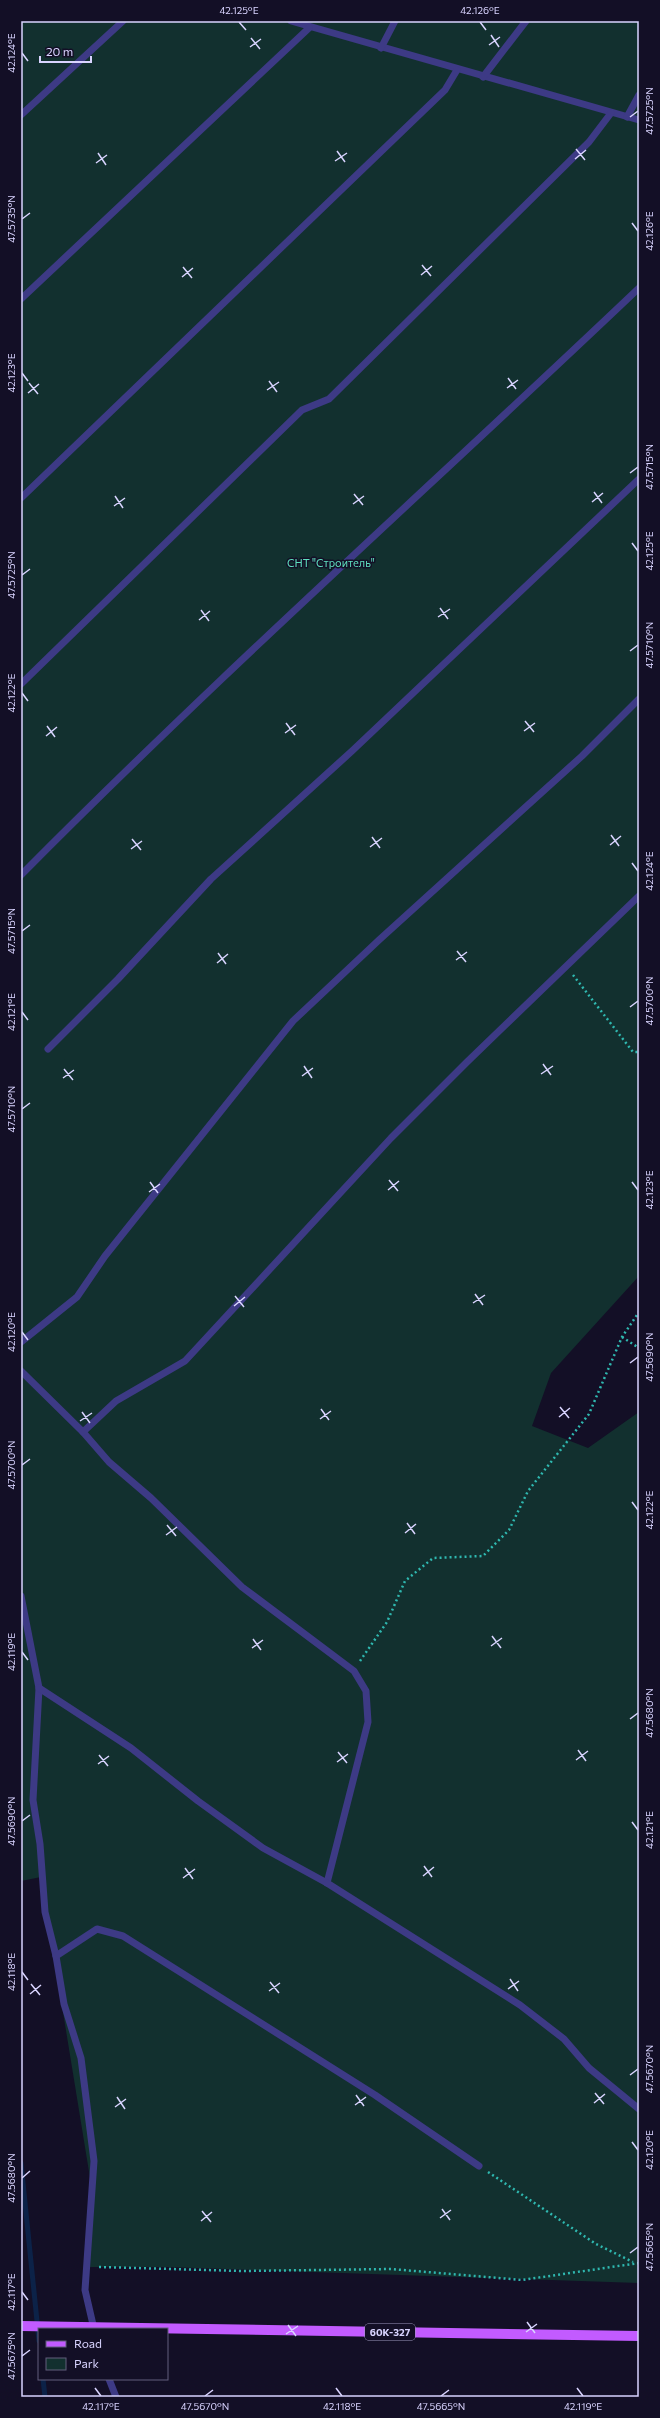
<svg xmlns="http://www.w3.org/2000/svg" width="660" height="2418" font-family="Commissioner,sans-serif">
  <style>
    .green { fill: #12302f }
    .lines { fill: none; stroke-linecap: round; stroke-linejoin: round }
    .stream { stroke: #0c2248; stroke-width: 5 }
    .path { stroke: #2fb8b0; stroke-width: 2.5; stroke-dasharray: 2 3; stroke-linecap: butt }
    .service { stroke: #3d3a85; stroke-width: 7 }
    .primary { stroke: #c25bff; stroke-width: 10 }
    .primary-bridge { stroke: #c25bff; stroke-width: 10 }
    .ticks { fill: none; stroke: #d9d4ff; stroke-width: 1.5 }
    .labels { text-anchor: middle; stroke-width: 3; stroke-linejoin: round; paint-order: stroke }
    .shield { fill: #130f26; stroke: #9e99be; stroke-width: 1 }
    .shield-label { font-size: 10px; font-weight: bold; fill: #d9d4ff }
    .park-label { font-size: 11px; fill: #5fe0c0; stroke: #130f26 }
    .neatline { fill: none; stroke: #d9d4ff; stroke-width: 1.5 }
    .ticks-label { font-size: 10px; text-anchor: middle; fill: #d9d4ff }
  </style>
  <rect width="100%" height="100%" fill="#130f26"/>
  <polygon class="green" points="21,21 639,21 639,1276 551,1373 532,1426 588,1448 639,1412 639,2283 165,2267 86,2267 92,2190 41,1877 21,1881"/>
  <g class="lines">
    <g class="stream">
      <polyline points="21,2163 39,2341"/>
      <polyline points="43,2379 45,2397"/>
    </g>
    <g class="path">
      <polyline points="573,975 633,1052 639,1052"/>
      <polyline points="622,1337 639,1348"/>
      <polyline points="360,1661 387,1622 405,1581 433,1558 483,1556 509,1530 528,1491 589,1414 622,1337 639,1312"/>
      <polyline points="488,2172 596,2244 633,2262"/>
      <polyline points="99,2267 242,2271 391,2269 522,2280 639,2263"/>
    </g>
    <g class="service">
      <polyline points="291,21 639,120"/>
      <polyline points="381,48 395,21"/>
      <polyline points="483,77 526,21"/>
      <polyline points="21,115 123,21"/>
      <polyline points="627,117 639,95"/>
      <polyline points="21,299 309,28"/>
      <polyline points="21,498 445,90 457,70"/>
      <polyline points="21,684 302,410 329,399 589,142 611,113"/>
      <path d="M 21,875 C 221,673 433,484 639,288"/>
      <polyline points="48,1049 118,979 211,879 352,751 639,479"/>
      <polyline points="21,1342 77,1297 105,1256 293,1021 379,940 582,756 639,699"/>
      <polyline points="21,1371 83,1432 109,1462 151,1498 242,1587 354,1671 366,1691 368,1722 327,1883"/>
      <polyline points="83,1432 116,1401 185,1361 391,1138 467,1062 639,896"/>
      <polyline points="21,1596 39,1688 33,1800 40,1844 45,1912 56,1956 64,2004 81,2058 94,2161 85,2290 94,2329"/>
      <polyline points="39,1688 131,1748 198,1801 263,1848 327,1883 520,2005 564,2039 589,2068 639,2109"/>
      <polyline points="56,1956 97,1929 123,1936 375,2095 479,2166"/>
      <polyline points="109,2379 116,2397"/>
    </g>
    <polyline class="primary" points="141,2328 639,2336"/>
    <polyline class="primary-bridge" points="21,2326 141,2328"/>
  </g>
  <path class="ticks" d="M 239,22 L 246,30M 480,22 L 486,30M 491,35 L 499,47M 251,38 L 260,49M 489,45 L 500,37M 250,47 L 261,39M 22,53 L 28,61M 630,117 L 638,111M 576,149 L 585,160M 337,151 L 345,162M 98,153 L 106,165M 575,159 L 586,150M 335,161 L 347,153M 96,163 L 107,155M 22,219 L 30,213M 632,223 L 638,231M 422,265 L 431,276M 183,267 L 192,278M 421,275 L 432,266M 182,277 L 193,268M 22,373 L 28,381M 508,378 L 516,389M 269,381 L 277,392M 29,383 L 38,394M 507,388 L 518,380M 267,390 L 279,382M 28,393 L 39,384M 630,473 L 638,467M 594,492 L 602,503M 354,494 L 363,505M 115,496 L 123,508M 592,502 L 603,493M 353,504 L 364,496M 114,506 L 125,498M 632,543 L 638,551M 22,575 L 30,569M 440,608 L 448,619M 201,610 L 209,621M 438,617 L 450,609M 199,620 L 210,611M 630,651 L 638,645M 22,693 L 28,701M 525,721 L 534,732M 286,723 L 295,735M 47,726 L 55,737M 524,731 L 535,723M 285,733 L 296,725M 46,736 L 57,727M 611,835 L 619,846M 372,837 L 380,848M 132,839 L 141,850M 610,845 L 621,836M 370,847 L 382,838M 131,849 L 142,841M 632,863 L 638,871M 22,931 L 30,925M 457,951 L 466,962M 218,953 L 226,964M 456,960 L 467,952M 217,963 L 228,954M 630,1007 L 638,1001M 22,1012 L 28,1020M 543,1064 L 551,1075M 304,1066 L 312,1078M 64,1069 L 73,1080M 541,1074 L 553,1066M 302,1076 L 313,1068M 63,1078 L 74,1070M 22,1109 L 30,1103M 389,1180 L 398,1191M 150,1182 L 158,1193M 632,1182 L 638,1190M 388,1190 L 399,1181M 149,1192 L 160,1184M 475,1294 L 483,1305M 235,1296 L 244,1307M 473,1303 L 485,1295M 234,1306 L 245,1297M 22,1332 L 28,1340M 630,1363 L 638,1357M 560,1407 L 569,1418M 321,1409 L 329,1420M 82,1412 L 90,1423M 559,1417 L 570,1408M 320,1419 L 331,1411M 80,1421 L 92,1413M 22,1465 L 30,1459M 632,1502 L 638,1510M 407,1523 L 415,1534M 167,1525 L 176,1536M 405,1533 L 416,1524M 166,1535 L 177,1527M 492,1636 L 501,1648M 253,1639 L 261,1650M 491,1646 L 502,1638M 252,1648 L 263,1640M 22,1652 L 28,1660M 630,1719 L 638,1713M 578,1750 L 586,1761M 338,1752 L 347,1763M 99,1755 L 108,1766M 576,1760 L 588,1751M 337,1762 L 348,1754M 98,1764 L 109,1756M 22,1821 L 30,1815M 632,1822 L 638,1830M 424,1866 L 432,1877M 185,1868 L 193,1879M 423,1876 L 434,1867M 183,1878 L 195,1869M 22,1972 L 28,1980M 510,1979 L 518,1991M 270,1982 L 279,1993M 31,1984 L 40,1995M 508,1989 L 519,1981M 269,1991 L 280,1983M 30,1994 L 41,1985M 630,2075 L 638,2069M 595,2093 L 604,2104M 356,2095 L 364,2106M 117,2097 L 125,2109M 594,2103 L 605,2094M 355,2105 L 366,2097M 115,2107 L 126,2099M 632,2142 L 638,2150M 22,2178 L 30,2171M 442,2209 L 450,2220M 202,2211 L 211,2222M 440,2218 L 451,2210M 201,2221 L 212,2212M 630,2253 L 638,2247M 22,2292 L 28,2300M 527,2322 L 535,2333M 288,2325 L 296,2336M 526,2332 L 537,2324M 286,2334 L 298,2326M 22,2356 L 30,2350M 95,2388 L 101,2396M 336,2388 L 342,2396M 577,2388 L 583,2396M 205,2396 L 213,2390M 441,2396 L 449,2390"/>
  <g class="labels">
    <rect class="shield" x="365" y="2324" width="50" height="16" rx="3"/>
    <g class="shield-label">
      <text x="390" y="2336">60К-327</text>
    </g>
    <g class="park-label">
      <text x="331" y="567">СНТ "Строитель"</text>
    </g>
  </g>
  <rect width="660" height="2418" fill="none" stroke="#130f26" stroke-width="44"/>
  <rect x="38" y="2328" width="130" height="52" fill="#130f26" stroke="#625e7d"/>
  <rect x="46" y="2341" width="20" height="6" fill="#c25bff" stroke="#625e7d"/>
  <text x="74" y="2348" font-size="12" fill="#d9d4ff">Road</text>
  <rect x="46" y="2358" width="20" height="12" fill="#12302f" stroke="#625e7d"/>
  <text x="74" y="2368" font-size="12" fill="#d9d4ff">Park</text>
  <path d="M40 56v6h51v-6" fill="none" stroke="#d9d4ff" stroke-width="2"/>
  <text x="46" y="56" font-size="12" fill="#d9d4ff" stroke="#130f26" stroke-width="3" paint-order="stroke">20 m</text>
  <rect x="22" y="22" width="616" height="2374" class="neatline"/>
  <g class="ticks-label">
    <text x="239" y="14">42.125°E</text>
    <text x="480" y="14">42.126°E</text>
    <text transform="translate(11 53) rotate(-90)" y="4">42.124°E</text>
    <text transform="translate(649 111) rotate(-90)" y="4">47.5725°N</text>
    <text transform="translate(11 219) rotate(-90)" y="4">47.5735°N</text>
    <text transform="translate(649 231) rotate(-90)" y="4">42.126°E</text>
    <text transform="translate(11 373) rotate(-90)" y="4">42.123°E</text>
    <text transform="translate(649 467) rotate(-90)" y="4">47.5715°N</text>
    <text transform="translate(649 551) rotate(-90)" y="4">42.125°E</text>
    <text transform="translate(11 575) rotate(-90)" y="4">47.5725°N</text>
    <text transform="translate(649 645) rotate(-90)" y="4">47.5710°N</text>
    <text transform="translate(11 693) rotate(-90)" y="4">42.122°E</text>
    <text transform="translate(649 871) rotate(-90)" y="4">42.124°E</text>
    <text transform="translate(11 931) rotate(-90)" y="4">47.5715°N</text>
    <text transform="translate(649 1001) rotate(-90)" y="4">47.5700°N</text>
    <text transform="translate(11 1012) rotate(-90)" y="4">42.121°E</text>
    <text transform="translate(11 1109) rotate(-90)" y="4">47.5710°N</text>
    <text transform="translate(649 1190) rotate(-90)" y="4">42.123°E</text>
    <text transform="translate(11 1332) rotate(-90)" y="4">42.120°E</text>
    <text transform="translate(649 1357) rotate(-90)" y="4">47.5690°N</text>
    <text transform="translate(11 1465) rotate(-90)" y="4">47.5700°N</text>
    <text transform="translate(649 1510) rotate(-90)" y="4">42.122°E</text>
    <text transform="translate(11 1652) rotate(-90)" y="4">42.119°E</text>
    <text transform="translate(649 1713) rotate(-90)" y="4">47.5680°N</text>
    <text transform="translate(11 1821) rotate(-90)" y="4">47.5690°N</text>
    <text transform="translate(649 1830) rotate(-90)" y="4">42.121°E</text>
    <text transform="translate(11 1972) rotate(-90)" y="4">42.118°E</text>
    <text transform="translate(649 2069) rotate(-90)" y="4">47.5670°N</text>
    <text transform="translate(649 2150) rotate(-90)" y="4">42.120°E</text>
    <text transform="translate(11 2178) rotate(-90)" y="4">47.5680°N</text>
    <text transform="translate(649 2247) rotate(-90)" y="4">47.5665°N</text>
    <text transform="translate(11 2292) rotate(-90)" y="4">42.117°E</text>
    <text transform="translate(11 2356) rotate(-90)" y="4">47.5675°N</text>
    <text x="101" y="2410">42.117°E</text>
    <text x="205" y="2410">47.5670°N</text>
    <text x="342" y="2410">42.118°E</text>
    <text x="441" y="2410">47.5665°N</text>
    <text x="583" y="2410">42.119°E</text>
  </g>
</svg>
